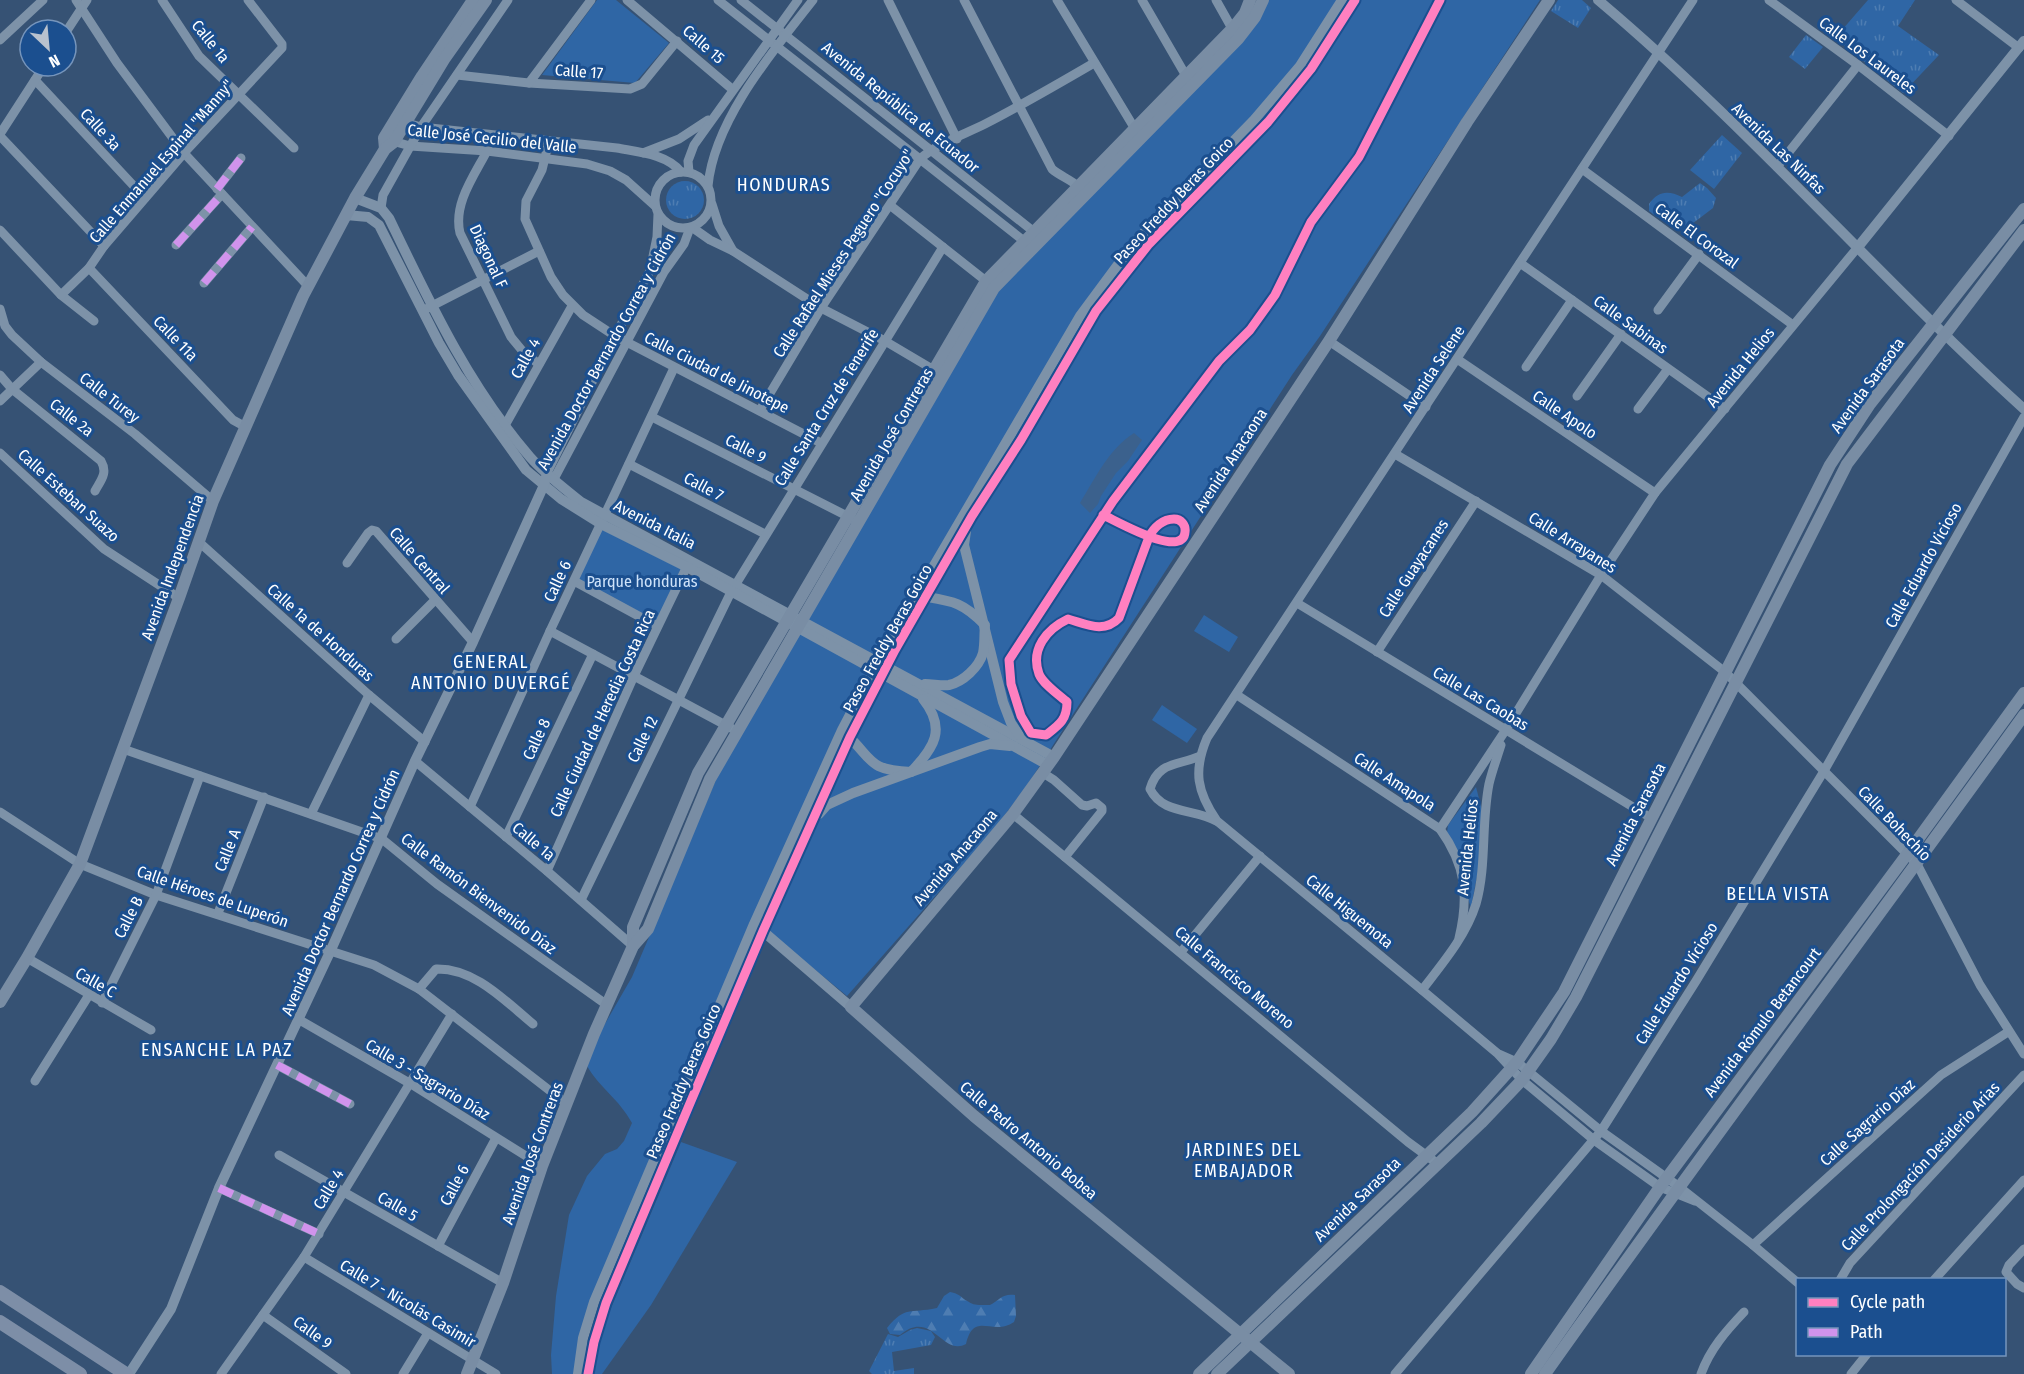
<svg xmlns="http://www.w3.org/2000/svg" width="2024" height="1374" font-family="'Fira Sans Condensed',sans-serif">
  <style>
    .grass { fill: url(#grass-tufts) }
    .forest { fill: url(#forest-firs) }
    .green { fill: #2f66a5 }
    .water { fill: #3b618d }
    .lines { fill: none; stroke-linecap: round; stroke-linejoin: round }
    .minor { stroke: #7d92a8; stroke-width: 9 }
    .tertiary { stroke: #7d92a8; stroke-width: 10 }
    .secondary { stroke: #798da4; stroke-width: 12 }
    .primary { stroke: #7d8ea7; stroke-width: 14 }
    .tertiary-bridge { stroke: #7d92a8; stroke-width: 10 }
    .quiet { stroke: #d193ec; stroke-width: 8; stroke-dasharray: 15 8; stroke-linecap: butt }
    .cycleway-casing { stroke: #1b4f8f; stroke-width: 13 }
    .cycleway { stroke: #ff80c0; stroke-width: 9 }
    .labels { text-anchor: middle; stroke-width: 6; stroke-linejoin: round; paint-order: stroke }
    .street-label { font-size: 16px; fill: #fff; stroke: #1b4f8f }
    .park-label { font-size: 16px; fill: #cfe3fa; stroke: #1b4f8f }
    .neighbourhood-label { font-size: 18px; letter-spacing: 1.5px; fill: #fff; stroke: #1b4f8f }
  </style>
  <defs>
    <pattern id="grass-tufts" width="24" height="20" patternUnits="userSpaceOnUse" patternTransform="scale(1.5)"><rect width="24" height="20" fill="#2f66a5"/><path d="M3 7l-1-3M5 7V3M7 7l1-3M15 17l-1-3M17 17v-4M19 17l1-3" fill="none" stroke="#4e7db2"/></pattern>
    <pattern id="forest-firs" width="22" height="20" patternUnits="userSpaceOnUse" patternTransform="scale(1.5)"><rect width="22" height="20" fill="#2f66a5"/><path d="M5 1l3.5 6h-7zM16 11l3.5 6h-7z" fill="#4e7db2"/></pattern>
  </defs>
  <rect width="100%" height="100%" fill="#365274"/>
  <g class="grass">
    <polygon points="1558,0 1582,0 1591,8 1578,28 1551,11"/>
    <polygon points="1868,0 1915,0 1898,26 1939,55 1903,93 1835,38"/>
    <polygon points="1806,35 1823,47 1805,69 1789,57"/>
    <polygon points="1722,135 1742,153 1714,189 1690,170"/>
    <circle cx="685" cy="200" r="19"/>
    <path d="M 1700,183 L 1707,188 L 1716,198 L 1713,208 L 1688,227 L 1683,228 L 1657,217 L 1649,211 L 1649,204 C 1658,191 1668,190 1682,197 Z"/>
    <polygon points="917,1328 931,1331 935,1337 931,1345 892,1352 894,1371 914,1368 914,1374 872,1374 869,1371 888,1334 898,1337 910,1330"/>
  </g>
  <path class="forest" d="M 950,1292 C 963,1295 959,1297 969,1302 C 974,1306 983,1305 990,1305 C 999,1300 1003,1293 1015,1295 L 1016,1316 L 1014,1322 C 992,1337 974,1310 966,1344 C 942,1357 932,1308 900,1335 L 890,1334 L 887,1328 C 906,1305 909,1314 937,1308 L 944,1296 Z"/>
  <g class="green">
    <polygon points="597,0 616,0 669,43 635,83 542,75"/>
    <path d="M 1267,0 L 1540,0 L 1320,336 L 1292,375 L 1026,787 L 991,833 L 847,996 L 753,919 L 589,1305 L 575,1374 L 552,1374 L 551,1355 L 556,1296 L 569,1215 L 587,1176 L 605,1154 L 617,1149 L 624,1141 L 632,1123 C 619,1099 599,1087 587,1066 L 598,1036 L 632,977 L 718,775 L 997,290 Z"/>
    <polygon points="601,524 687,567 657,626 574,581"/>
    <polygon points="1204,615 1238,637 1229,652 1194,631"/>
    <polygon points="1162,705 1197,729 1187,743 1152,720"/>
    <polygon points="1476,787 1483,814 1479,866 1471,908 1447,833 1448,825"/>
    <polygon points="681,1142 737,1162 651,1305 602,1374 593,1374 600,1334"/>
  </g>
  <path class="water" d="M 1134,433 L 1142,440 L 1128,461 L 1116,473 L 1101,496 L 1098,504 L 1090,513 L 1080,503 C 1096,477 1108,450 1134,433 Z"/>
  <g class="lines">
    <g class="minor">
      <polyline points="76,0 117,63 184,153 308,286"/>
      <polyline points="162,0 199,56 294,148"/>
      <polyline points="627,0 732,89"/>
      <polyline points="718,0 1029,245"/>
      <polyline points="741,0 1038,235"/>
      <polyline points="888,0 957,139"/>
      <path d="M 964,0 L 1052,169 C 1060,176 1070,179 1079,187"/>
      <polyline points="1057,0 1135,129"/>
      <polyline points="1142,0 1189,81"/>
      <polyline points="1216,0 1234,32"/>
      <path d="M 1693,0 L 1207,738 C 1193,771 1197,792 1217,821 L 1422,990 L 1497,1053 L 1522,1080 L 1594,1140 L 1660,1187 L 1695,1201"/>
      <polyline points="1769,0 1858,65 1949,136"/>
      <polyline points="1956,0 2019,48"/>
      <polyline points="66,32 87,0"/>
      <polyline points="0,40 43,0"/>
      <polyline points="457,75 529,83 630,89 642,84 677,41"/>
      <polyline points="35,80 145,198"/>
      <polyline points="529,83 591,0"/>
      <path d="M 400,121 L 421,127 L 617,148 C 638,152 667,154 681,172"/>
      <polyline points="0,134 44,66"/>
      <polyline points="0,136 104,246"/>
      <polyline points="389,140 410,146 487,151 587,164 610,171 626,180 655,206"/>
      <polyline points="549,141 542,170 526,201 525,219 551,277 563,295 583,315 615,336 821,443"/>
      <path d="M 487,151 C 474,176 453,204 460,233 L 511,337 L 525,354 L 539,364"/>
      <polyline points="643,153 679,139 708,120"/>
      <polyline points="1777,167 1858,65"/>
      <polyline points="1582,169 1793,325"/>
      <circle cx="683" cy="200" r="28"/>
      <polyline points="689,172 688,161 694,145 798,0"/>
      <path d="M 708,186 C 714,120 773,51 813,0"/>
      <polyline points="217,189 241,158"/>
      <polyline points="712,204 719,226 733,251"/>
      <polyline points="891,206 986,281"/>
      <polyline points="381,208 383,195 421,127 508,0"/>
      <polyline points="693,228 710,240 733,251 821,308 885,341 934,370"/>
      <polyline points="0,230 61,295 94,321"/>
      <polyline points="176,245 222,194"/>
      <polyline points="1520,263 1725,409"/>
      <polyline points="89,268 233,420 244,426"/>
      <polyline points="204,283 252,227"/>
      <polyline points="61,295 89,268 104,246 184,153 282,48 282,44 248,0"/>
      <polyline points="0,309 5,326 12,335 41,362 135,434 213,501"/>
      <polyline points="426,309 539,251"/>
      <polyline points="1658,310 1699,254"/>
      <polyline points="1329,341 1426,407"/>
      <polyline points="1457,359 1655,493"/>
      <polyline points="1526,367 1572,300"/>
      <path d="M 0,375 L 12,389 L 101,461 C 108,473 101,480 95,491"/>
      <polyline points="1577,396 1621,334"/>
      <polyline points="0,401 41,362"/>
      <polyline points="1638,409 1668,369"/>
      <path d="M 760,410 L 821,308 L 920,159 C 938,143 963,135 985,124 C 1022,105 1058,84 1094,63"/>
      <polyline points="652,417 853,519"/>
      <polyline points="503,429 572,306"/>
      <polyline points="0,453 104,549 179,598"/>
      <polyline points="1395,454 1601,575 1725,672 1917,864 1980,985 2024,1054"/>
      <polyline points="629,464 765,534"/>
      <polyline points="547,473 615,336 650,271 657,237 658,214"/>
      <polyline points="554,479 664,272 684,244 690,228"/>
      <polyline points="199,542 369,695 425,742"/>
      <polyline points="347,563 368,533 372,530 376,531 473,642"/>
      <polyline points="574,581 657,626"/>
      <polyline points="736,584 943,247"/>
      <polyline points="1297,603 1651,818"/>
      <polyline points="550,631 731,728"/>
      <polyline points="396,639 435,600"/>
      <polyline points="1377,652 1476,501"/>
      <path d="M 1237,695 L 1440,829 C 1466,865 1469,896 1459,938"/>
      <polyline points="123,749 382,839 437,884 607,1005"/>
      <path d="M 1200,756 C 1178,766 1158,761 1150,789 C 1163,815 1194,808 1216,821"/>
      <polyline points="415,761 547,871 633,946"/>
      <polyline points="1043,773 1054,780 1082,805 1087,806 1096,803 1102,808 1102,811 1065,857"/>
      <polyline points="470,807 550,631 674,368"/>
      <polyline points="0,812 80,864 156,895 374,965 419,989 567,1104"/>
      <polyline points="311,814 369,695"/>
      <polyline points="1013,814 1408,1142 1438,1164"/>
      <polyline points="1440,829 1505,731 1601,575 1655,493 1858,247"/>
      <polyline points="506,837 593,654"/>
      <polyline points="547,871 634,676 689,562"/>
      <polyline points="581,900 731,592"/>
      <polyline points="218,913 264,797"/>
      <polyline points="1181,952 1260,856"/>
      <polyline points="27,958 151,1030"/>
      <path d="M 419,989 L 436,969 C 475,968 505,1001 533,1024"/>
      <path d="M 1422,990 C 1442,964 1466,936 1476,904 C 1487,865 1481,824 1489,784 C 1492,771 1497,758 1501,745"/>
      <polyline points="102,1003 156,895 200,776"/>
      <polyline points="298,1019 411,1084 542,1166"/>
      <polyline points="1499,1054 1517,1062 1601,1131 1678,1186 1753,1245 1798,1283"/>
      <polyline points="277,1065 350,1104"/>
      <polyline points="35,1081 89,995"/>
      <polyline points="279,1155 503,1283"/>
      <polyline points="219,1188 319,1234"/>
      <polyline points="1753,1245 1941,1075 2008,1032"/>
      <polyline points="438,1246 496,1138"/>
      <polyline points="2024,1249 2009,1265 2006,1272 2017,1284 2024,1288"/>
      <polyline points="304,1257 496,1374"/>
      <polyline points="1840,1280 1850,1263 2024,1075"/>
      <polyline points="1934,1280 2024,1180"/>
      <polyline points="263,1315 346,1374"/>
      <polyline points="221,1374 304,1257 452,1014"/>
      <polyline points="403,1374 428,1333"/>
      <polyline points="1395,1374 1601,1131 1696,981 1824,771 2024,417"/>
      <path d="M 1701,1374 C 1710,1349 1726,1331 1744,1312"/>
      <polyline points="1851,1374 1867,1354"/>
    </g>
    <g class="tertiary">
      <path d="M 1598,0 C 1749,127 1878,277 2024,409"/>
      <path d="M 355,198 L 381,208 L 389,218 C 429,301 469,387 530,457 C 545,474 564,488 581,502 L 1054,757"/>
      <polyline points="346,215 368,217 379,225 439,343 458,375 526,470 561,499 601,524 687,567 1048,765"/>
      <polyline points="1858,247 2024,41"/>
      <polyline points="966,531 964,545 1003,702 1011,723 1019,735"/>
      <path d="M 921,596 C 951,601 962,601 985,625 C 984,634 985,644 983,653 C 979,667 963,682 949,685 C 942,686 933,684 925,684"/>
      <polyline points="887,646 1080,316 1134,243 1254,120 1300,66 1342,0"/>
      <polyline points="895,650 972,516 1021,440 1096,311 1149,244 1268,122 1311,69 1355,0"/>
      <path d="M 846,734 C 874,760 867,770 911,772 C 934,748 947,729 923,699"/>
      <polyline points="819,814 827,805 853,793 980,747 990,744 1010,746"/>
      <polyline points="758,927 851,1007"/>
      <polyline points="129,1374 171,1309 219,1188 330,952 415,761 473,642 544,485 547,473"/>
      <polyline points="578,1374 583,1338 594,1302 754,924 842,730 865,686"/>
      <path d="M 588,1374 L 594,1342 L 606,1303 C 692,1098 773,890 873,691"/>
    </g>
    <g class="secondary">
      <polyline points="385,149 384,138 395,120 422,76 473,0"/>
      <polyline points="633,946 633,927 698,773 986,281 1233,28 1245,13 1250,0"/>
      <polyline points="0,1002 27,958 80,864 179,598 213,501 303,296 355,198 385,149 394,142 445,58 486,0"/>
      <polyline points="467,1374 503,1283 542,1166 594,1034 633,946 648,929 710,779 994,288 1238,39 1255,17 1263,0"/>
      <polyline points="1199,1374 1472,1112 1517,1062 1564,992 1830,465 1870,404 2024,209"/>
      <polyline points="1217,1374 1481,1123 1522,1080 1551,1039 1576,997 1847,464 2024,230"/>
      <polyline points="1289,1374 974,1116 851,1007 1013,814 1054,757 1329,341 1467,122 1549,0"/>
      <polyline points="1531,1374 1660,1187 1908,853 2024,693"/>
      <path d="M 1545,1374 C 1702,1152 1865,936 2024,715"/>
    </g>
    <g class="primary">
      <polyline points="0,1292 126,1374"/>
      <polyline points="0,1322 80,1374"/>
    </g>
    <g class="tertiary-bridge">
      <polyline points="865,686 887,646"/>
      <polyline points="873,691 895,650"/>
    </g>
    <g class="quiet">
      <polyline points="217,189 241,158"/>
      <polyline points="176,245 222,194"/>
      <polyline points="204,283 252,227"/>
      <polyline points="277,1065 350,1104"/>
      <polyline points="219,1188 319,1234"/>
    </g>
    <defs>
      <g id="cycleway">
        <path d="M 1103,515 C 1115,520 1183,560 1185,532 C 1186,525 1181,519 1174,519 C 1163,519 1154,527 1149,537 L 1119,618 C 1104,634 1086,624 1068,619 C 1047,629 1030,649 1039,674 C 1043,684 1059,695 1067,702 C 1067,720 1059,725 1046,735 L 1031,733 L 1021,716 L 1011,684 L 1009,660 L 1113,501 L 1219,361 L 1250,330 L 1275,295 L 1311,222 L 1359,157 L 1440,0"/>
        <polyline points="588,1374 594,1342 606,1303 688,1108 763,931 850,737 895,650 972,516 1021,440 1096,311 1149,244 1268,122 1311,69 1355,0"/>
      </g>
    </defs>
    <use href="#cycleway" class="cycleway-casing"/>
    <use href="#cycleway" class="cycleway"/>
  </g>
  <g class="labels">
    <g class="street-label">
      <text transform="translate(211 41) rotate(51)" y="6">Calle 1a</text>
      <text transform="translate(704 44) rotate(41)" y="6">Calle 15</text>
      <text transform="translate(1868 55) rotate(37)" y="6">Calle Los Laureles</text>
      <text transform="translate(579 71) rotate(4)" y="6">Calle 17</text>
      <text transform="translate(901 107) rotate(39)" y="6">Avenida República de Ecuador</text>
      <text transform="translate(101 129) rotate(47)" y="6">Calle 3a</text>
      <text transform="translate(492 138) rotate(6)" y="6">Calle José Cecilio del Valle</text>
      <text transform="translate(1779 148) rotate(44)" y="6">Avenida Las Ninfas</text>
      <text transform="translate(161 161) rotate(-49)" y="6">Calle Enmanuel Espinal "Manny"</text>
      <text transform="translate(1173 200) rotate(-47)" y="6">Paseo Freddy Beras Goico</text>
      <text transform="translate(1697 235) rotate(36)" y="6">Calle El Corozal</text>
      <text transform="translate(843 253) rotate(-57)" y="6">Calle Rafael Mieses Peguero "Cocuyo"</text>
      <text transform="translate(489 256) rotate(65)" y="6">Diagonal F</text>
      <text transform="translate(1631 324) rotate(36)" y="6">Calle Sabinas</text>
      <text transform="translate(176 338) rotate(46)" y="6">Calle 11a</text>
      <text transform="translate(606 351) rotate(-61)" y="6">Avenida Doctor Bernardo Correa y Cidrón</text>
      <text transform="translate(525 358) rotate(-61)" y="6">Calle 4</text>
      <text transform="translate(1740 367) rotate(-51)" y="6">Avenida Helios</text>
      <text transform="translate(1433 369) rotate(-57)" y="6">Avenida Selene</text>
      <text transform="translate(717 372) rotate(27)" y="6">Calle Ciudad de Jinotepe</text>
      <text transform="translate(1867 385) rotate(-54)" y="6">Avenida Sarasota</text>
      <text transform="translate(110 397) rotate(38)" y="6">Calle Turey</text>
      <text transform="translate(826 407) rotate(-58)" y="6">Calle Santa Cruz de Tenerife</text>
      <text transform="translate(1565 414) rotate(34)" y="6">Calle Apolo</text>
      <text transform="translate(72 417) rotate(38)" y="6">Calle 2a</text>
      <text transform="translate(891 434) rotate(-60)" y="6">Avenida José Contreras</text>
      <text transform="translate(746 448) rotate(27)" y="6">Calle 9</text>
      <text transform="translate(1230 460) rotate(-57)" y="6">Avenida Anacaona</text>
      <text transform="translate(704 486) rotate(28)" y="6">Calle 7</text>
      <text transform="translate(69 495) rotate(42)" y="6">Calle Esteban Suazo</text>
      <text transform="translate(655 524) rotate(27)" y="6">Avenida Italia</text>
      <text transform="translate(1573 542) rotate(32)" y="6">Calle Arrayanes</text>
      <text transform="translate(420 560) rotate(49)" y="6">Calle Central</text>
      <text transform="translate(1923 565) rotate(-61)" y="6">Calle Eduardo Vicioso</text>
      <text transform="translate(172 567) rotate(-70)" y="6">Avenida Independencia</text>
      <text transform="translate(1413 568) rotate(-57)" y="6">Calle Guayacanes</text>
      <text transform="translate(557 581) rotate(-65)" y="6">Calle 6</text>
      <text transform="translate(321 632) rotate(42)" y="6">Calle 1a de Honduras</text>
      <text transform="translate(887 638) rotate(-61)" y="6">Paseo Freddy Beras Goico</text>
      <text transform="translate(1481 698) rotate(31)" y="6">Calle Las Caobas</text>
      <text transform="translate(602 713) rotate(-65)" y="6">Calle Ciudad de Heredia Costa Rica</text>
      <text transform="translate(536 739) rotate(-65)" y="6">Calle 8</text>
      <text transform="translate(642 739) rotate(-64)" y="6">Calle 12</text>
      <text transform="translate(1395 781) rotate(33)" y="6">Calle Amapola</text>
      <text transform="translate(1635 814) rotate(-63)" y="6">Avenida Sarasota</text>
      <text transform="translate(1895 823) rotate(46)" y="6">Calle Bohechío</text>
      <text transform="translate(534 841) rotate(40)" y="6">Calle 1a</text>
      <text transform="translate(1467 847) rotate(-84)" y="6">Avenida Helios</text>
      <text transform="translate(227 850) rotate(-68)" y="6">Calle A</text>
      <text transform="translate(955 857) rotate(-50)" y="6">Avenida Anacaona</text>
      <text transform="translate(340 892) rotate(-66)" y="6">Avenida Doctor Bernardo Correa y Cidrón</text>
      <text transform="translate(479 893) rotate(37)" y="6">Calle Ramón Bienvenido Díaz</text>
      <text transform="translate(213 896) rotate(19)" y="6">Calle Héroes de Luperón</text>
      <text transform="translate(1350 911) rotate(39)" y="6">Calle Higuemota</text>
      <text transform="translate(128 917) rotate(-63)" y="6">Calle B</text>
      <text transform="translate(1235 977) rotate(40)" y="6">Calle Francisco Moreno</text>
      <text transform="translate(96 982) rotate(30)" y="6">Calle C</text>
      <text transform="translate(1676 983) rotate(-58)" y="6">Calle Eduardo Vicioso</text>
      <text transform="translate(1762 1022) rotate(-53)" y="6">Avenida Rómulo Betancourt</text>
      <text transform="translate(428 1079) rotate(31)" y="6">Calle 3 - Sagrario Díaz</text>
      <text transform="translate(683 1081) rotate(-67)" y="6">Paseo Freddy Beras Goico</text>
      <text transform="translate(1867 1122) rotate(-42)" y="6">Calle Sagrario Díaz</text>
      <text transform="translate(1029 1140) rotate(40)" y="6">Calle Pedro Antonio Bobea</text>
      <text transform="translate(532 1153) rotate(-70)" y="6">Avenida José Contreras</text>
      <text transform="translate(1920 1166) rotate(-47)" y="6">Calle Prolongación Desiderio Arias</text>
      <text transform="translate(454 1185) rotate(-62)" y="6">Calle 6</text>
      <text transform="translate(328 1189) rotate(-59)" y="6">Calle 4</text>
      <text transform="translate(1357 1199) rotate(-44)" y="6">Avenida Sarasota</text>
      <text transform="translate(398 1206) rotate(30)" y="6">Calle 5</text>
      <text transform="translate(408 1303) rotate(31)" y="6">Calle 7 - Nicolás Casimir</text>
      <text transform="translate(313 1332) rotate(36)" y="6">Calle 9</text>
    </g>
    <g class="park-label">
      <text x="642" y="587">Parque honduras</text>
    </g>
    <g class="neighbourhood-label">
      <text x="784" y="191">HONDURAS</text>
      <text x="491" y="668">GENERAL<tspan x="491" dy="21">ANTONIO DUVERGÉ</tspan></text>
      <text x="1778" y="900">BELLA VISTA</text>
      <text x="217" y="1056">ENSANCHE LA PAZ</text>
      <text x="1244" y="1156">JARDINES DEL<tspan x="1244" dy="21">EMBAJADOR</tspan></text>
    </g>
  </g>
  <rect x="1796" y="1278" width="210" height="78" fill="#1b4f8f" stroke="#7695bc" stroke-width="1.5"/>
  <rect x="1808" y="1298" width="30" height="9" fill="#ff80c0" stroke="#7695bc" stroke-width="1.5"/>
  <text x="1850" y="1308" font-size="18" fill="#ffffff">Cycle path</text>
  <rect x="1808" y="1328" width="30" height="9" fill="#d193ec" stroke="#7695bc" stroke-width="1.5"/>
  <text x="1850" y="1338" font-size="18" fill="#ffffff">Path</text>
  <g transform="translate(48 48) rotate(154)"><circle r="28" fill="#1b4f8f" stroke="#7695bc" stroke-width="1.5"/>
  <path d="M0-4.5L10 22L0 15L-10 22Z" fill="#b9c2ce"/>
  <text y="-9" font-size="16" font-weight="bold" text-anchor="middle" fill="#ffffff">N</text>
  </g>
</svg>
